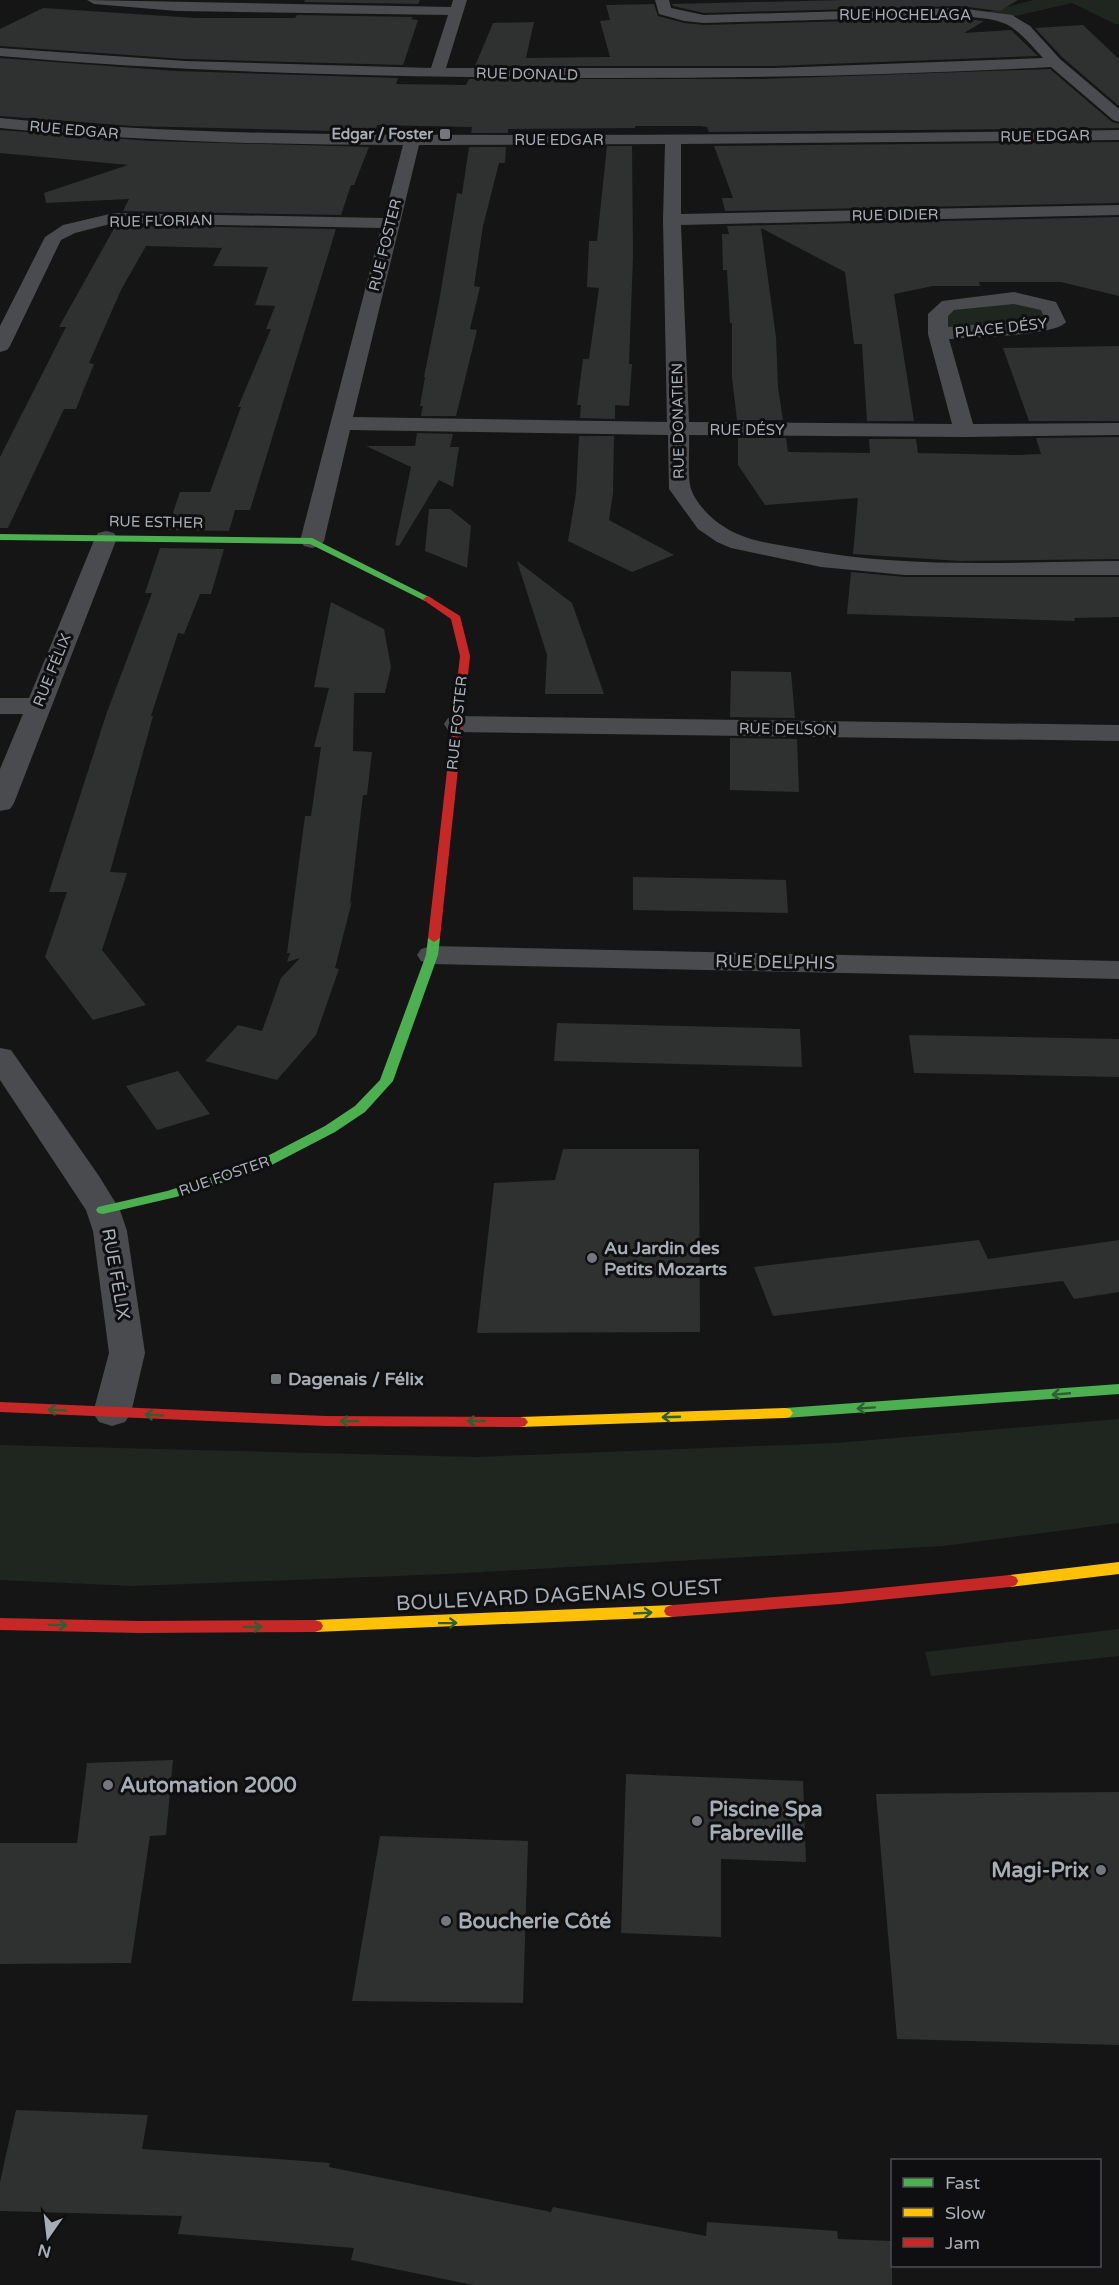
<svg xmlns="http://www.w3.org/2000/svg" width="1119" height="2285" font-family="'Varela Round',sans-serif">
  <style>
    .green { fill: #1f251f }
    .building { fill: #2f3030 }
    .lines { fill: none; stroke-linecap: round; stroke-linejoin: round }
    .street { fill: #494b4e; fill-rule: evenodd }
    .fast { fill: #4caf50; fill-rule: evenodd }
    .slow { fill: #ffc107; fill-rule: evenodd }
    .jam { fill: #c62828; fill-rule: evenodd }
    .oneway { stroke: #2e5f30 }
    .poi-dot { fill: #74787d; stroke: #0f0f11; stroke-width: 2 }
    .labels { text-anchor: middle; stroke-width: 6; stroke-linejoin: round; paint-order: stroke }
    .far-street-label { font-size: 15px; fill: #a7adb5; stroke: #0f0f11 }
    .far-poi-label { font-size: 15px; font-weight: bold; fill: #a7adb5; stroke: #0f0f11; text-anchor: end }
    .street-label { font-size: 18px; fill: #a7adb5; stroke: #0f0f11 }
    .poi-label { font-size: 18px; font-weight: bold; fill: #a7adb5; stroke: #0f0f11; text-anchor: start }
    .near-street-label { font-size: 21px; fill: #a7adb5; stroke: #0f0f11 }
    .near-poi-label { font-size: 21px; font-weight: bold; fill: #a7adb5; stroke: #0f0f11; text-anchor: start }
  </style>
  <rect width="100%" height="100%" fill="#151515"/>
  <g class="green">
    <polygon points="1034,0 1119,0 1119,24 1115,24 1072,3 1007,18 979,14"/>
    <polygon points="1014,298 1049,306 1056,322 938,334 949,305"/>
    <polygon points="1119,1419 1119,1523 943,1546 447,1574 133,1586 0,1580 0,1445 476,1457 836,1443"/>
    <polygon points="1119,1629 1119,1656 931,1676 925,1652"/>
  </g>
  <g class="building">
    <polygon points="305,0 420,0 418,4 304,2"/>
    <polygon points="845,0 1018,0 1000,11 959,6 704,13 673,6 672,4"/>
    <polygon points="654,4 658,16 684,23 704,25 959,18 984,21 964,33 1011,30 1038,56 774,66 475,66 493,23 534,22 526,58 610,57 600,21 610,20 606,5"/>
    <polygon points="43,8 196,18 295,18 297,15 413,17 411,19 418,20 403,65 185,59 0,46 0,29"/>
    <polygon points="1083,25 1119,59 1119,106 1062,57 1035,28"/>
    <polygon points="0,58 176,71 398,78 396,84 466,85 469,79 761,79 1050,69 1112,122 1119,124 1119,128 709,132 707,127 700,126 635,126 635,128 508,129 508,133 471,133 472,127 377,125 375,132 132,126 0,116"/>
    <polygon points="0,130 151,141 369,147 354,185 351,185 341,215 123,211 129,199 46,203 44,193 128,165 0,153"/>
    <polygon points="1119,142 1119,203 725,211 722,198 733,198 714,146"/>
    <polygon points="607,146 632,146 633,256 629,364 632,364 629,406 615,405 615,419 580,418 581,405 577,405 583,359 589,359 599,288 587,287 589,241 597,241"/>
    <polygon points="469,147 506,147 505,163 499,163 483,226 474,286 480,287 470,329 477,330 456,416 421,416 423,406 420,406 425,377 424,377 439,302 457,193 462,194"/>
    <polygon points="1119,217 1119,296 1061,282 979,282 980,286 933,286 894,294 914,421 867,421 862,344 854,344 845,272 761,228 776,337 778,387 783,420 737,420 732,378 732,323 730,323 727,270 723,270 722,234 729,234 727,226"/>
    <polygon points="116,225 336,229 250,510 235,510 229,531 167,530 180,492 210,492 241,407 238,407 271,329 266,329 275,306 255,305 268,267 213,266 222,248 146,246 121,290 89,363 94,364 76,409 64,409 8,528 0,528 0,457 66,327 59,327"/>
    <polygon points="1119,346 1119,421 1029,421 1003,348"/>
    <polygon points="417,433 453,434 450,447 459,447 453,487 439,480 399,546 395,545 411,467 366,446 415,446"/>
    <polygon points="579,436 614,436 613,493 609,520 674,555 632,572 568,541 576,493"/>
    <polygon points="1119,437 1119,559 960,561 853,554 858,498 765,505 738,465 738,438 786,438 788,452 870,453 869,439 916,439 918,453 1014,455 1041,454 1036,438"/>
    <polygon points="429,509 450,509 471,526 467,568 425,551"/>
    <polygon points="160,548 224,549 211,594 200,594 184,634 178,633 151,716 153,716 110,872 127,873 102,950 146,1005 93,1020 45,957 67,892 49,892 107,712 152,593 145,593"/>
    <polygon points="517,561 572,603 604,694 545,694 547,655"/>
    <polygon points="851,572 905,577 1119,577 1119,617 1074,618 1075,621 847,614"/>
    <polygon points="331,602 384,629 391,667 385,693 354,693 353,751 372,752 367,795 363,795 350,904 352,901 335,968 339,969 316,1035 277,1080 205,1061 238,1025 262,1031 281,978 300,958 287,962 290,953 287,953 305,816 311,816 321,747 314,747 329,688 314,687"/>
    <polygon points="731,671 791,672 795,718 730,717"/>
    <polygon points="730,738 797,739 799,792 730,790"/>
    <polygon points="633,877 786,880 788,913 633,910"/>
    <polygon points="557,1023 800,1029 802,1067 554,1061"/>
    <polygon points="909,1035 1119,1039 1119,1077 914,1073"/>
    <polygon points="178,1071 210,1114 157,1130 126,1086"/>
    <polygon points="563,1149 699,1149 700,1332 477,1333 494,1183 555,1180"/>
    <polygon points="979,1240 988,1259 1119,1240 1119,1292 1074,1299 1063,1281 773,1316 754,1267"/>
    <polygon points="173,1760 166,1835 150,1836 131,1963 0,1964 0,1843 77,1843 87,1763"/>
    <polygon points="626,1774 803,1781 806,1862 721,1859 721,1937 621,1933"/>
    <polygon points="1119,1792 1119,2045 897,2039 876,1794"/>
    <polygon points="380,1836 528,1841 523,2003 352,2001"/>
    <polygon points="16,2110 148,2115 142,2149 330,2163 329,2167 551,2212 553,2207 706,2236 707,2222 837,2231 838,2239 892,2241 892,2285 473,2285 351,2260 354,2248 178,2234 182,2216 0,2211 0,2182"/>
  </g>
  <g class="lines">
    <g class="street">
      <path d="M 87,0 L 451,7 L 453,0 L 467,0 L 446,68 L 774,68 L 1043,58 C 1010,21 1008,20 959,16 L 704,23 L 684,21 L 659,14 L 655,0 L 669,0 L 671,8 L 704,15 L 959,8 L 1012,15 L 1030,26 L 1060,59 L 1119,109 L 1119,122 L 1113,120 L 1051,67 C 858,77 664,80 470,77 C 313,75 156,70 0,56 L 0,48 L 185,61 L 431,68 L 448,15 L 177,11 L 94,4 Z"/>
      <path d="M 0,118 C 176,135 352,135 528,135 C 725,135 922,133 1119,130 L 1119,140 L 681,144 L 681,214 L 1119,205 L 1119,215 L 681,225 L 689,422 L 952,424 L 928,334 L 928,314 L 942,301 L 1014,292 L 1056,302 L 1066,322 C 1056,336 970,337 949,339 L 973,424 L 1119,423 L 1119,435 L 965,437 L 689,435 C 690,450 687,476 691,489 C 698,509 721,528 740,535 C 759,543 781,545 802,549 C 906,569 1014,562 1119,561 L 1119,575 L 905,575 L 821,567 L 731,548 L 717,542 L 698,529 L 669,489 L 668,435 L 350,430 L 324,541 L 320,546 L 312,548 L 304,546 L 300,541 L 381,228 L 114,223 L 75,233 L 61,240 L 10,346 L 7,350 L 0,352 L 0,326 L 45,237 L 63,225 L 114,213 L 384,218 L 403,145 C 268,145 134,141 0,128 ZM 665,144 L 663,220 L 667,422 L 353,417 L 419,145 ZM 1014,304 L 1041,310 L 1045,319 L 948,327 L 948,316 L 954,310 Z"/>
      <polygon points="106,531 114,533 117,538 14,803 10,809 0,811 0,769 23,714 0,714 0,698 29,698 95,538 98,533"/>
      <polygon points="457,716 1119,725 1119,741 457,732 448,730 444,724 448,718"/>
      <polygon points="432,946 1119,961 1119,979 432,964 421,961 417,955 421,949"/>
      <polygon points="0,1048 11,1050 99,1176 120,1210 127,1231 145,1353 131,1413 125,1422 112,1426 99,1422 93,1413 109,1353 93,1231 86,1210 0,1080"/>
    </g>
    <g class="fast">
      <polygon points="0,534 312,538 433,599 425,601 310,544 0,540"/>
      <polygon points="434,934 440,938 438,955 393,1081 365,1112 335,1132 262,1170 176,1197 103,1214 98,1213 96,1210 98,1207 167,1191 252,1164 325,1126 355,1106 380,1080 426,955 428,938"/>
      <polygon points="1119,1384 1119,1394 785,1418 780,1417 777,1413 780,1409 785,1408"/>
    </g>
    <g class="slow">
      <polygon points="785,1408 790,1409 793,1413 790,1417 785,1418 520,1427 515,1426 512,1422 515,1418 520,1417"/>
      <polygon points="1119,1562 1119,1574 1010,1587 1004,1585 1002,1581 1004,1577 1010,1575"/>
      <polygon points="672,1605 678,1607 680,1611 678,1615 672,1617 315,1632 309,1630 307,1626 309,1622 315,1620"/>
    </g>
    <g class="jam">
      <polygon points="428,596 460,616 470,656 440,938 434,942 428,938 460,656 451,619 425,601 423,599"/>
      <polygon points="0,1402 326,1416 520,1417 525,1418 528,1422 525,1426 520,1427 326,1426 0,1412"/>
      <polygon points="1010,1575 1016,1577 1018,1581 1016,1585 1010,1587 840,1604 672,1617 666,1615 664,1611 666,1607 672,1605 840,1592"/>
      <polygon points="0,1618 140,1621 315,1620 321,1622 323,1626 321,1630 315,1632 140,1633 0,1630"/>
    </g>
  </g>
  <defs><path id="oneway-shaft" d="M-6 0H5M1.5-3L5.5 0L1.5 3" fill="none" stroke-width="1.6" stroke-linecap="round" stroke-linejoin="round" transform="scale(1.5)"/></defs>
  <g class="oneway">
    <use href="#oneway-shaft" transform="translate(1061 1394) rotate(175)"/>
    <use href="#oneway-shaft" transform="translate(866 1408) rotate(176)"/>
    <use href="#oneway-shaft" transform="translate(57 1410) rotate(-177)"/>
    <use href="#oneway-shaft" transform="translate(154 1415) rotate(-177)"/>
    <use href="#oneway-shaft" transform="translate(671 1417) rotate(178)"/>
    <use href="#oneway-shaft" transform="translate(349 1421) rotate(-179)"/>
    <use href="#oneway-shaft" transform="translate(476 1421) rotate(179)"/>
    <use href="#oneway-shaft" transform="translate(643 1613) rotate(-3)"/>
    <use href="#oneway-shaft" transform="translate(448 1623) rotate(-1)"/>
    <use href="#oneway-shaft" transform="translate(58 1625) rotate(1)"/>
    <use href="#oneway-shaft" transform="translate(253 1627)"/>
  </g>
  <g class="poi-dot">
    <rect x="439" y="128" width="12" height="12" rx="3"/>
    <circle cx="592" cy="1258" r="6"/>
    <rect x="270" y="1373" width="12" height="12" rx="3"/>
    <circle cx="108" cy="1785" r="6"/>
    <circle cx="697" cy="1821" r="6"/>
    <circle cx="1101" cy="1870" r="6"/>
    <circle cx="446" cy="1921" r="6"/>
  </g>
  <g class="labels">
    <g class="far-street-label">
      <text x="905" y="20">RUE HOCHELAGA</text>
      <text transform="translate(527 74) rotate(1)" y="5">RUE DONALD</text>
      <text transform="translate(74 130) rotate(5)" y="5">RUE EDGAR</text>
      <text transform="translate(1045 136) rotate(-1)" y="5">RUE EDGAR</text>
      <text x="559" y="145">RUE EDGAR</text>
      <text transform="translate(895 215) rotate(-1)" y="5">RUE DIDIER</text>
      <text transform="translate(161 221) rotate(-1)" y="5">RUE FLORIAN</text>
      <text transform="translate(385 245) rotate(-76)" y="5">RUE FOSTER</text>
      <text transform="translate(1001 328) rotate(-6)" y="5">PLACE DÉSY</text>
      <text transform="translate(678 421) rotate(-91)" y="5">RUE DONATIEN</text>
      <text x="747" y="435">RUE DÉSY</text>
      <text transform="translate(156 522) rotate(1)" y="5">RUE ESTHER</text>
      <text transform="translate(52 670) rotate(-68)" y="5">RUE FÉLIX</text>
      <text transform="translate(457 723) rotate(-84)" y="5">RUE FOSTER</text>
      <text transform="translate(788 729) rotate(1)" y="5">RUE DELSON</text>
      <text transform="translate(224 1176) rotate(-19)" y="5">RUE FOSTER</text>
    </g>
    <g class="far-poi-label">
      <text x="433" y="139">Edgar / Foster</text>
    </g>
    <g class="street-label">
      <text transform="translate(775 962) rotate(1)" y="6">RUE DELPHIS</text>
      <text transform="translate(116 1274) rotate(80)" y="6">RUE FÉLIX</text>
    </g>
    <g class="poi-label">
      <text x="604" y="1254">Au Jardin des<tspan x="604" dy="21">Petits Mozarts</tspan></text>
      <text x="288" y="1385">Dagenais / Félix</text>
    </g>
    <g class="near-street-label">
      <text transform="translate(559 1595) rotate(-3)" y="7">BOULEVARD DAGENAIS OUEST</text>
    </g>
    <g class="near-poi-label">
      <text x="120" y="1792">Automation 2000</text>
      <text x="709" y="1816">Piscine Spa<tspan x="709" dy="24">Fabreville</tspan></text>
      <text x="1089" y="1877" text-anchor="end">Magi-Prix</text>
      <text x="458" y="1928">Boucherie Côté</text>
    </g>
  </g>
  <rect x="891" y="2159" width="210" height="108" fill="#0f0f11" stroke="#4c4e53" stroke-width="1.5"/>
  <rect x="903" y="2178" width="30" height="9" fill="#4caf50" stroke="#4c4e53" stroke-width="1.5"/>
  <text x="945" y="2189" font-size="18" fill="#a7adb5">Fast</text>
  <rect x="903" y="2208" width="30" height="9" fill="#ffc107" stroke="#4c4e53" stroke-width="1.5"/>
  <text x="945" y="2219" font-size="18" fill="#a7adb5">Slow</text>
  <rect x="903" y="2238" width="30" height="9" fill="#c62828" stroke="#4c4e53" stroke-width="1.5"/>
  <text x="945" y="2249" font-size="18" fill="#a7adb5">Jam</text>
  <g transform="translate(48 2237) rotate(194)" stroke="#0f0f11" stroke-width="4.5" paint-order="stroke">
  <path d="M0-4.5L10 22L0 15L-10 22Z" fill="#a7adb5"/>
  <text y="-9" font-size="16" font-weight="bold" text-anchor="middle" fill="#a7adb5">N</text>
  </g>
</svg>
